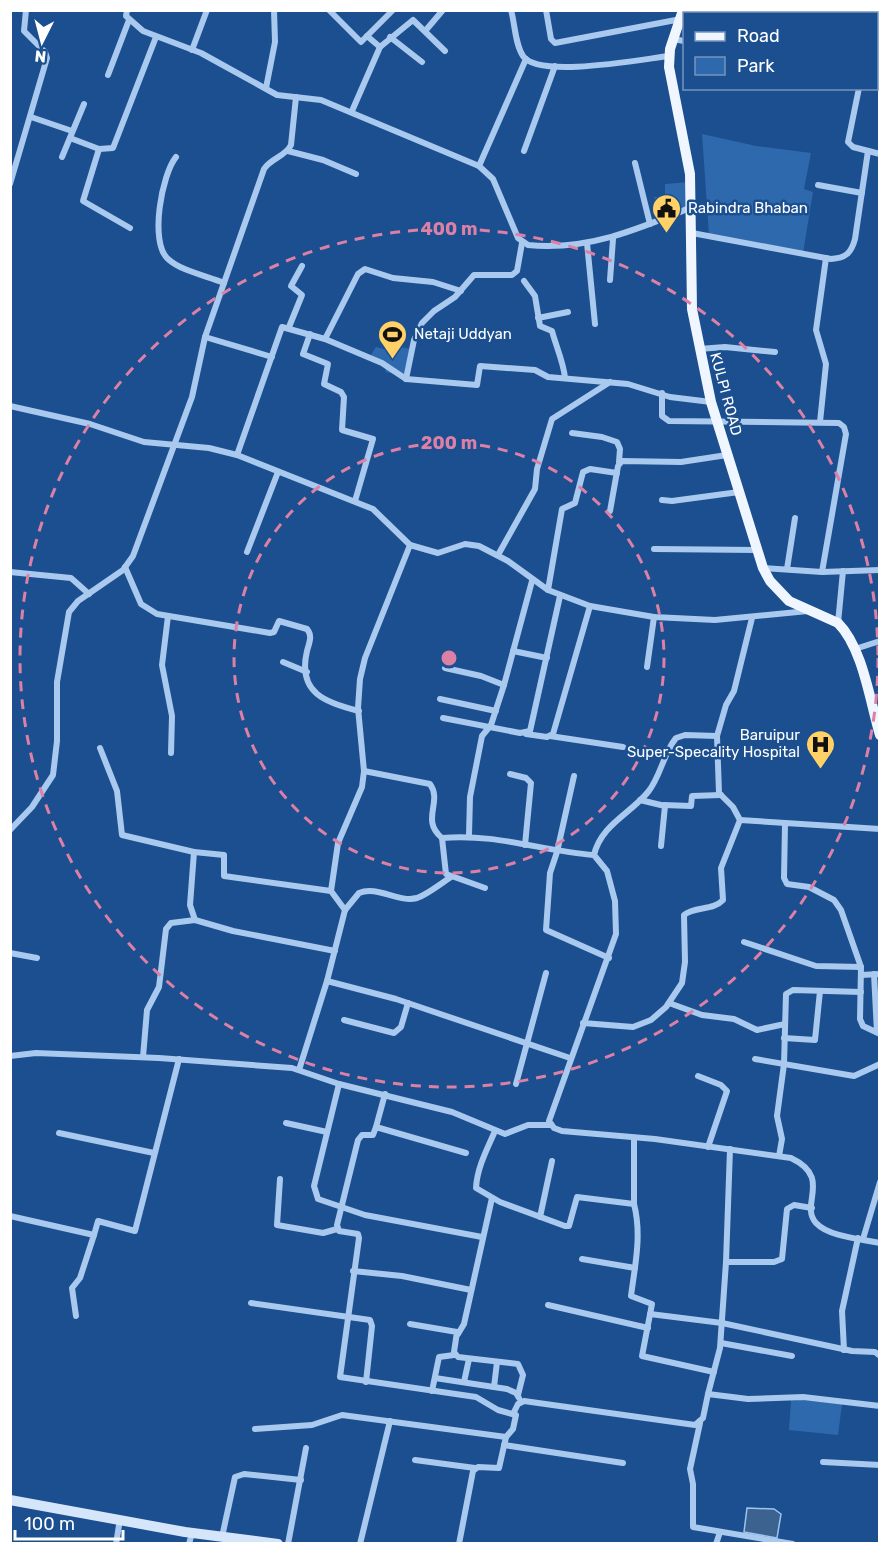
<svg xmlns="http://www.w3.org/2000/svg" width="890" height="1554" font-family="Rubik,sans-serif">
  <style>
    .green { fill: #2e69ad }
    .water { fill: #3c6290; stroke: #9cc4f0; stroke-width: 1.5 }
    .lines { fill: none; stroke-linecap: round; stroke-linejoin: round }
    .street { stroke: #a9c9ee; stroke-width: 6 }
    .secondary { stroke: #d6e6fa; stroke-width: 10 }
    .primary { stroke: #f0f6ff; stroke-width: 10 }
    .ring { fill: none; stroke: #dd80a5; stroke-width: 3; stroke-dasharray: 10 8 }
    .labels { text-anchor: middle; stroke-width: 5; stroke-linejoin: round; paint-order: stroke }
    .poi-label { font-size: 15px; fill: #fff; stroke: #1b4f8f; text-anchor: start }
    .street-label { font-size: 15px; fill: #fff; stroke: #1b4f8f }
    .centre { fill: #dd80a5; stroke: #1b4f8f; stroke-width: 3 }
    .ring-label { font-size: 18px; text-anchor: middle; font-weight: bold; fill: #dd80a5; stroke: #1b4f8f; stroke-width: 5; stroke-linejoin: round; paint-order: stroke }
  </style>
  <rect width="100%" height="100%" fill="#1b4f8f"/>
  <g class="green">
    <polygon points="702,134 756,146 811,153 804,189 813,192 803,253 709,235"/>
    <polygon points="689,182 686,208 659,217 654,197 665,197 665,184"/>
    <polygon points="395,346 412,349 404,376 386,372 384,365 371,355 376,347 391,351"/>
    <polygon points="791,1399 842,1404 838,1435 789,1430"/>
  </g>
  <polygon class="water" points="747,1508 774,1509 781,1514 777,1538 744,1532"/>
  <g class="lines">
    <g class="street">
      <path d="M 127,10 L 126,16 L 143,31 L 201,53 L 277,95 L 321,100 L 479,166 L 493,179 L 518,238 L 528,245 C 587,251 639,229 692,207"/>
      <polyline points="329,10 361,42 393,10"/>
      <path d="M 511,10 C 515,24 515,44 523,56 C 538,79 643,59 669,56"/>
      <polyline points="546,10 551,39 555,43 681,19"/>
      <polyline points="704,10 726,14"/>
      <polyline points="849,14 849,10"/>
      <polyline points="874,14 875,10"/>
      <polyline points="426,30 443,10"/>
      <polyline points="367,36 380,47 413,20 445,51"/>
      <polyline points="390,37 422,62"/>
      <polyline points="673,39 684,41"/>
      <polyline points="192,50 207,10"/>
      <polyline points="108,75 129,20"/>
      <polyline points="266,88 275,42 274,10"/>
      <polyline points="859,88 848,142 853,147 880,154"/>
      <polyline points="352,111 380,47"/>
      <polyline points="31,117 72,131"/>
      <polyline points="70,138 99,149 113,148 156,37"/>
      <polyline points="99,149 83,201 130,228"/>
      <polyline points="288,151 323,160 356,174"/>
      <polyline points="524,151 555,66"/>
      <polyline points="62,157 84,104"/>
      <path d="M 176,157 C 162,174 149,242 168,259 C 181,271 207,276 224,283"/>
      <polyline points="635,163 650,224"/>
      <polyline points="479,166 526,59"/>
      <polyline points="10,184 47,58 45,52 24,31 26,10"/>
      <polyline points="818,185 862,193"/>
      <path d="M 692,233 L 831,259 C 845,258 851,254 855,239 L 868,151"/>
      <polyline points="587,243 595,324"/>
      <polyline points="610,280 613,239"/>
      <path d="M 524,281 L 535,296 L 540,326 L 552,331 C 556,346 564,364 565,378"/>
      <polyline points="538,318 568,312"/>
      <polyline points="289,327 302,295 291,286 302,266"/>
      <polyline points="310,334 303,354 328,364 324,384 341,392 344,397 342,430 373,439 355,501"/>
      <polyline points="205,337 272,357"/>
      <polyline points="325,339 382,363 406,379 414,340 422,323 434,311 455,297 474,275 512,275 517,271 522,243"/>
      <polyline points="699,349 725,347 775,352"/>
      <polyline points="406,379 477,385 480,366 535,370 548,377 628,384 670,397 711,402"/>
      <polyline points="662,393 662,416 669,421 839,423 844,427 846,434 822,572"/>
      <polyline points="10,406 90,424 144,442 209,448 237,455 373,509 410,545 438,553 465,544 479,546 508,561 548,590 590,606 654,617 715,620 808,611"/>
      <polyline points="820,422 826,364 816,330 826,258"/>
      <polyline points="572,433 602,437 617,442 620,449 619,462"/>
      <polyline points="237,455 282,327 325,339 358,274 365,269 393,278 433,282 461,291"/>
      <polyline points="662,500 672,501 739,492"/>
      <polyline points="610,511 618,466 622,461 681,462 727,455"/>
      <polyline points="654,549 757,550"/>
      <polyline points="247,552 278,472"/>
      <polyline points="498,555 535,489 537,469 552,419 610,382"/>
      <path d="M 125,567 L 141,604 L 157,614 L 270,633 L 274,632 L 279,621 L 307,629 C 313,636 309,643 307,651 C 297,693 326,703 359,711"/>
      <polyline points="763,568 822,572 880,570"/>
      <polyline points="787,569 795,518"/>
      <polyline points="10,572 71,578 89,594"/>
      <polyline points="548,590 562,509 575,503 583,472 590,469 617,473"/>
      <polyline points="168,616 162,665 172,716 171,753"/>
      <path d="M 752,618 L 734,691 L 726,705 L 717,736 L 685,735 L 676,738 C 663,754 661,776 648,792 C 630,814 601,825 594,855 L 607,871 L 615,901 L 616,934 L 549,1121 L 554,1128 L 562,1131 L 655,1139 L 791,1158 C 833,1178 799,1204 816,1223 C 829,1237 862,1239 880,1243"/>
      <polyline points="838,623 843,571"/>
      <polyline points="855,649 880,641"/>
      <polyline points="513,651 547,658"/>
      <polyline points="283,662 307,672"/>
      <polyline points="647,667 654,617"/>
      <polyline points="445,668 481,676 504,685"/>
      <polyline points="440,699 496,711"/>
      <polyline points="443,718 520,733 530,731 560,596"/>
      <polyline points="526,734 547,737 553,734 590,606"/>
      <polyline points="550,736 623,747"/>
      <polyline points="717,736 719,793 733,807 740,820"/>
      <polyline points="100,748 117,791 122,835 194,852 190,905 195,920 233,931 335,951"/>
      <path d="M 364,771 L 430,784 C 443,802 420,820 442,838 C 495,833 542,851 594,855"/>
      <polyline points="510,774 526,778 531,783 525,845"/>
      <polyline points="574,776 557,852 550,873 546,930 609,958"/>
      <polyline points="640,800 665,806 661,846"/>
      <polyline points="664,805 691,806 692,796 721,795"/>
      <polyline points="740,820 880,829"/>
      <polyline points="785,824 784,878 787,884 809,887 834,900 841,910 861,967 860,1019 863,1026 880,1034"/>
      <path d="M 10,830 L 32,807 L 53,775 L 57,741 L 57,682 L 69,612 L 78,601 L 123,570 L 133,556 L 192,397 L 205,337 L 264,169 C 271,158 285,157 291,145 L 296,97"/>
      <polyline points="469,835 470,797 482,736 491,725 504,685 532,581"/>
      <polyline points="442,838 446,874 485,888"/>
      <polyline points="194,852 224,855 224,876 331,891"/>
      <polyline points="345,910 331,891 338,843 362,787 364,771 358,708 360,679 365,658 410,545"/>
      <polyline points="744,942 816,966 861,967"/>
      <polyline points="10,953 37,958"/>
      <polyline points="874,974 877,1032"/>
      <polyline points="861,975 880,974"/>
      <polyline points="327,981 396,999 570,1058"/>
      <polyline points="669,1003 702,1015 734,1019 757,1030 785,1024"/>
      <polyline points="344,1020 394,1033 401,1027 408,1003"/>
      <path d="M 583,1023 L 633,1027 L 651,1020 L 666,1007 L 682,983 L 685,962 L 684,915 C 695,906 713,911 723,900 L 721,868 L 740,820"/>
      <polyline points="784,1038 815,1040 820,991"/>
      <polyline points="10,1056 36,1053 159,1058 292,1068 339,1084 452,1112 505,1134 528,1125 551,1125"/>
      <polyline points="143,1057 147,1010 159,987 166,929 171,923 195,920"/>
      <polyline points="755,1059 854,1076 880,1064"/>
      <path d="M 299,1070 L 327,981 L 345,910 L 359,893 C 377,885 398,903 417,898 C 428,894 440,884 451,877"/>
      <polyline points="698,1076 721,1085 727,1091 708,1147"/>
      <polyline points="339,1084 314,1186 318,1199 365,1215 482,1237"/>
      <polyline points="516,1084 546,973"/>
      <polyline points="286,1123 327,1132"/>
      <polyline points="376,1127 385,1094"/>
      <path d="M 495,1131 C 487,1149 477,1168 476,1188 L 500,1202 L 565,1226 L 569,1226 L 577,1197 L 634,1204 C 642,1235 635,1265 631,1296 L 652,1304 L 642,1356 L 714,1372"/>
      <polyline points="59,1133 154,1153"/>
      <polyline points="779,1156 782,1139 777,1116 784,1064 786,994 793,990 861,992"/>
      <polyline points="280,1179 277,1225 323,1233 337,1229"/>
      <polyline points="634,1204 634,1138"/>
      <polyline points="10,1216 94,1235 80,1278 72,1288 76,1316"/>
      <polyline points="540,1217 552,1161"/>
      <polyline points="94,1235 98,1221 135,1231 179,1059"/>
      <polyline points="863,1239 880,1182"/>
      <polyline points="582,1259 635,1268"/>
      <polyline points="726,1262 730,1149"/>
      <polyline points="353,1271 402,1276 471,1290"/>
      <polyline points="251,1303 370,1320 372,1326 366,1382"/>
      <polyline points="548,1305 648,1328"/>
      <polyline points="650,1314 722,1323 852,1351 875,1352 880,1356"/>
      <polyline points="410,1324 457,1332 454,1352 458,1357 518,1364 523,1375 518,1395"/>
      <polyline points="458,1334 464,1324 492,1198"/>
      <polyline points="721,1343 792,1356"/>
      <polyline points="844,1350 842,1311 858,1238"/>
      <polyline points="435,1378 507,1389 516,1393 519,1398"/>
      <polyline points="464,1382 469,1359"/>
      <polyline points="494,1387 497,1362"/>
      <polyline points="432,1391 439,1357 454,1355"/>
      <polyline points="708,1394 720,1348 726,1262 774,1262 782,1259 787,1209 794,1205 812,1208"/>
      <polyline points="514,1412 518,1404 524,1401 695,1425 703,1418 708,1394 748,1399 803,1397 880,1406"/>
      <polyline points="700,1423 690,1469 693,1484 693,1527 793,1544"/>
      <polyline points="255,1429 312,1425 342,1415 506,1437"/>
      <polyline points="504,1445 623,1463"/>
      <polyline points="415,1460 475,1468"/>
      <polyline points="823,1462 880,1465"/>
      <polyline points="222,1537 235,1477 244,1474 301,1480"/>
      <polyline points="116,1544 120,1519"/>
      <polyline points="189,1544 192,1533"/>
      <polyline points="288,1544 306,1448"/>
      <polyline points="360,1544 390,1421"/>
      <polyline points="459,1544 473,1471 478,1467 499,1468 506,1437 513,1429 516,1415 498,1410 476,1397 340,1377 359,1238 358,1234 339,1231 337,1225 358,1140 362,1135 373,1135 376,1127 466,1153"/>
      <polyline points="716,1544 720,1532"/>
    </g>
    <polyline class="secondary" points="10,1500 185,1532 278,1544"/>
    <path class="primary" d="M 683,10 L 670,49 L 669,67 L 690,174 L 692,309 L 711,402 L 763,568 L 770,581 L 789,601 L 838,623 C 863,648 870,702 880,735"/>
  </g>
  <g class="ring">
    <circle cx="449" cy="658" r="215"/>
    <circle cx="449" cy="658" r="429"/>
  </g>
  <defs>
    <symbol id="civic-pin" viewBox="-11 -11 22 30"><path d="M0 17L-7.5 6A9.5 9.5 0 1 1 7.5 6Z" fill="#ffd166" stroke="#1b4f8f"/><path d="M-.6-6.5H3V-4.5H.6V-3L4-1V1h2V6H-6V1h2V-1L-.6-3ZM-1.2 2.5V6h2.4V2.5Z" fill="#111"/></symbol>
    <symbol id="stadium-pin" viewBox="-11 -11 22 30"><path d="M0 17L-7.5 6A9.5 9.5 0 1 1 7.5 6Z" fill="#ffd166" stroke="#1b4f8f"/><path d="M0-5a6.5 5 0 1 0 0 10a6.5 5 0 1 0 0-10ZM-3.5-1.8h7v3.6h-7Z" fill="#111"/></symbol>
    <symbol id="hospital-pin" viewBox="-11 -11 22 30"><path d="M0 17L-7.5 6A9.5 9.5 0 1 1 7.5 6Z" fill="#ffd166" stroke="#1b4f8f"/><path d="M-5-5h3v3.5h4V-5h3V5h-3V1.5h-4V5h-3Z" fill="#111"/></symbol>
  </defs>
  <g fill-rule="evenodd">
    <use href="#civic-pin" x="650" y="192" width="33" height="45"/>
    <use href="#stadium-pin" x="376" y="318" width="33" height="45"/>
    <use href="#hospital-pin" x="804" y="728" width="33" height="45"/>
  </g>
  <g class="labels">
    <g class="poi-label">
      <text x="688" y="213">Rabindra Bhaban</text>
      <text x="414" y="339">Netaji Uddyan</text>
      <text x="800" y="740" text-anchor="end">Baruipur<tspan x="800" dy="17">Super-Specality Hospital</tspan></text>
    </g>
    <g class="street-label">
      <text transform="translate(726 394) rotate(75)" y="5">KULPI ROAD</text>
    </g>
  </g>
  <circle cx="449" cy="658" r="9" class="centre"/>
  <g class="ring-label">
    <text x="449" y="235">400 m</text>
    <text x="449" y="449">200 m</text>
  </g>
  <rect width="890" height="1554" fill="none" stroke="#ffffff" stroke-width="24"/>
  <rect x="683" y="12" width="195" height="78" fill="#1b4f8f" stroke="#7695bc" stroke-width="1.5"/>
  <rect x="695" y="32" width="30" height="9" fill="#f0f6ff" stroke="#7695bc" stroke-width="1.5"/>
  <text x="737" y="42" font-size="18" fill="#ffffff">Road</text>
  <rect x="695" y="57" width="30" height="18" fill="#2e69ad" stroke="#7695bc" stroke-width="1.5"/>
  <text x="737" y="72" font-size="18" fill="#ffffff">Park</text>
  <g transform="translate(42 42) rotate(186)" stroke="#1b4f8f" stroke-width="4.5" paint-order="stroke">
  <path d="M0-4.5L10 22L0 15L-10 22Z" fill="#ffffff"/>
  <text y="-9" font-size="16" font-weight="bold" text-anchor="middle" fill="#ffffff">N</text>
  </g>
  <path d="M15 1530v9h108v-9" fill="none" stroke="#ffffff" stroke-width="3"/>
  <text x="24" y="1530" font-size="18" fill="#ffffff" stroke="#1b4f8f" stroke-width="4.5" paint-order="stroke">100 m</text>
</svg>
